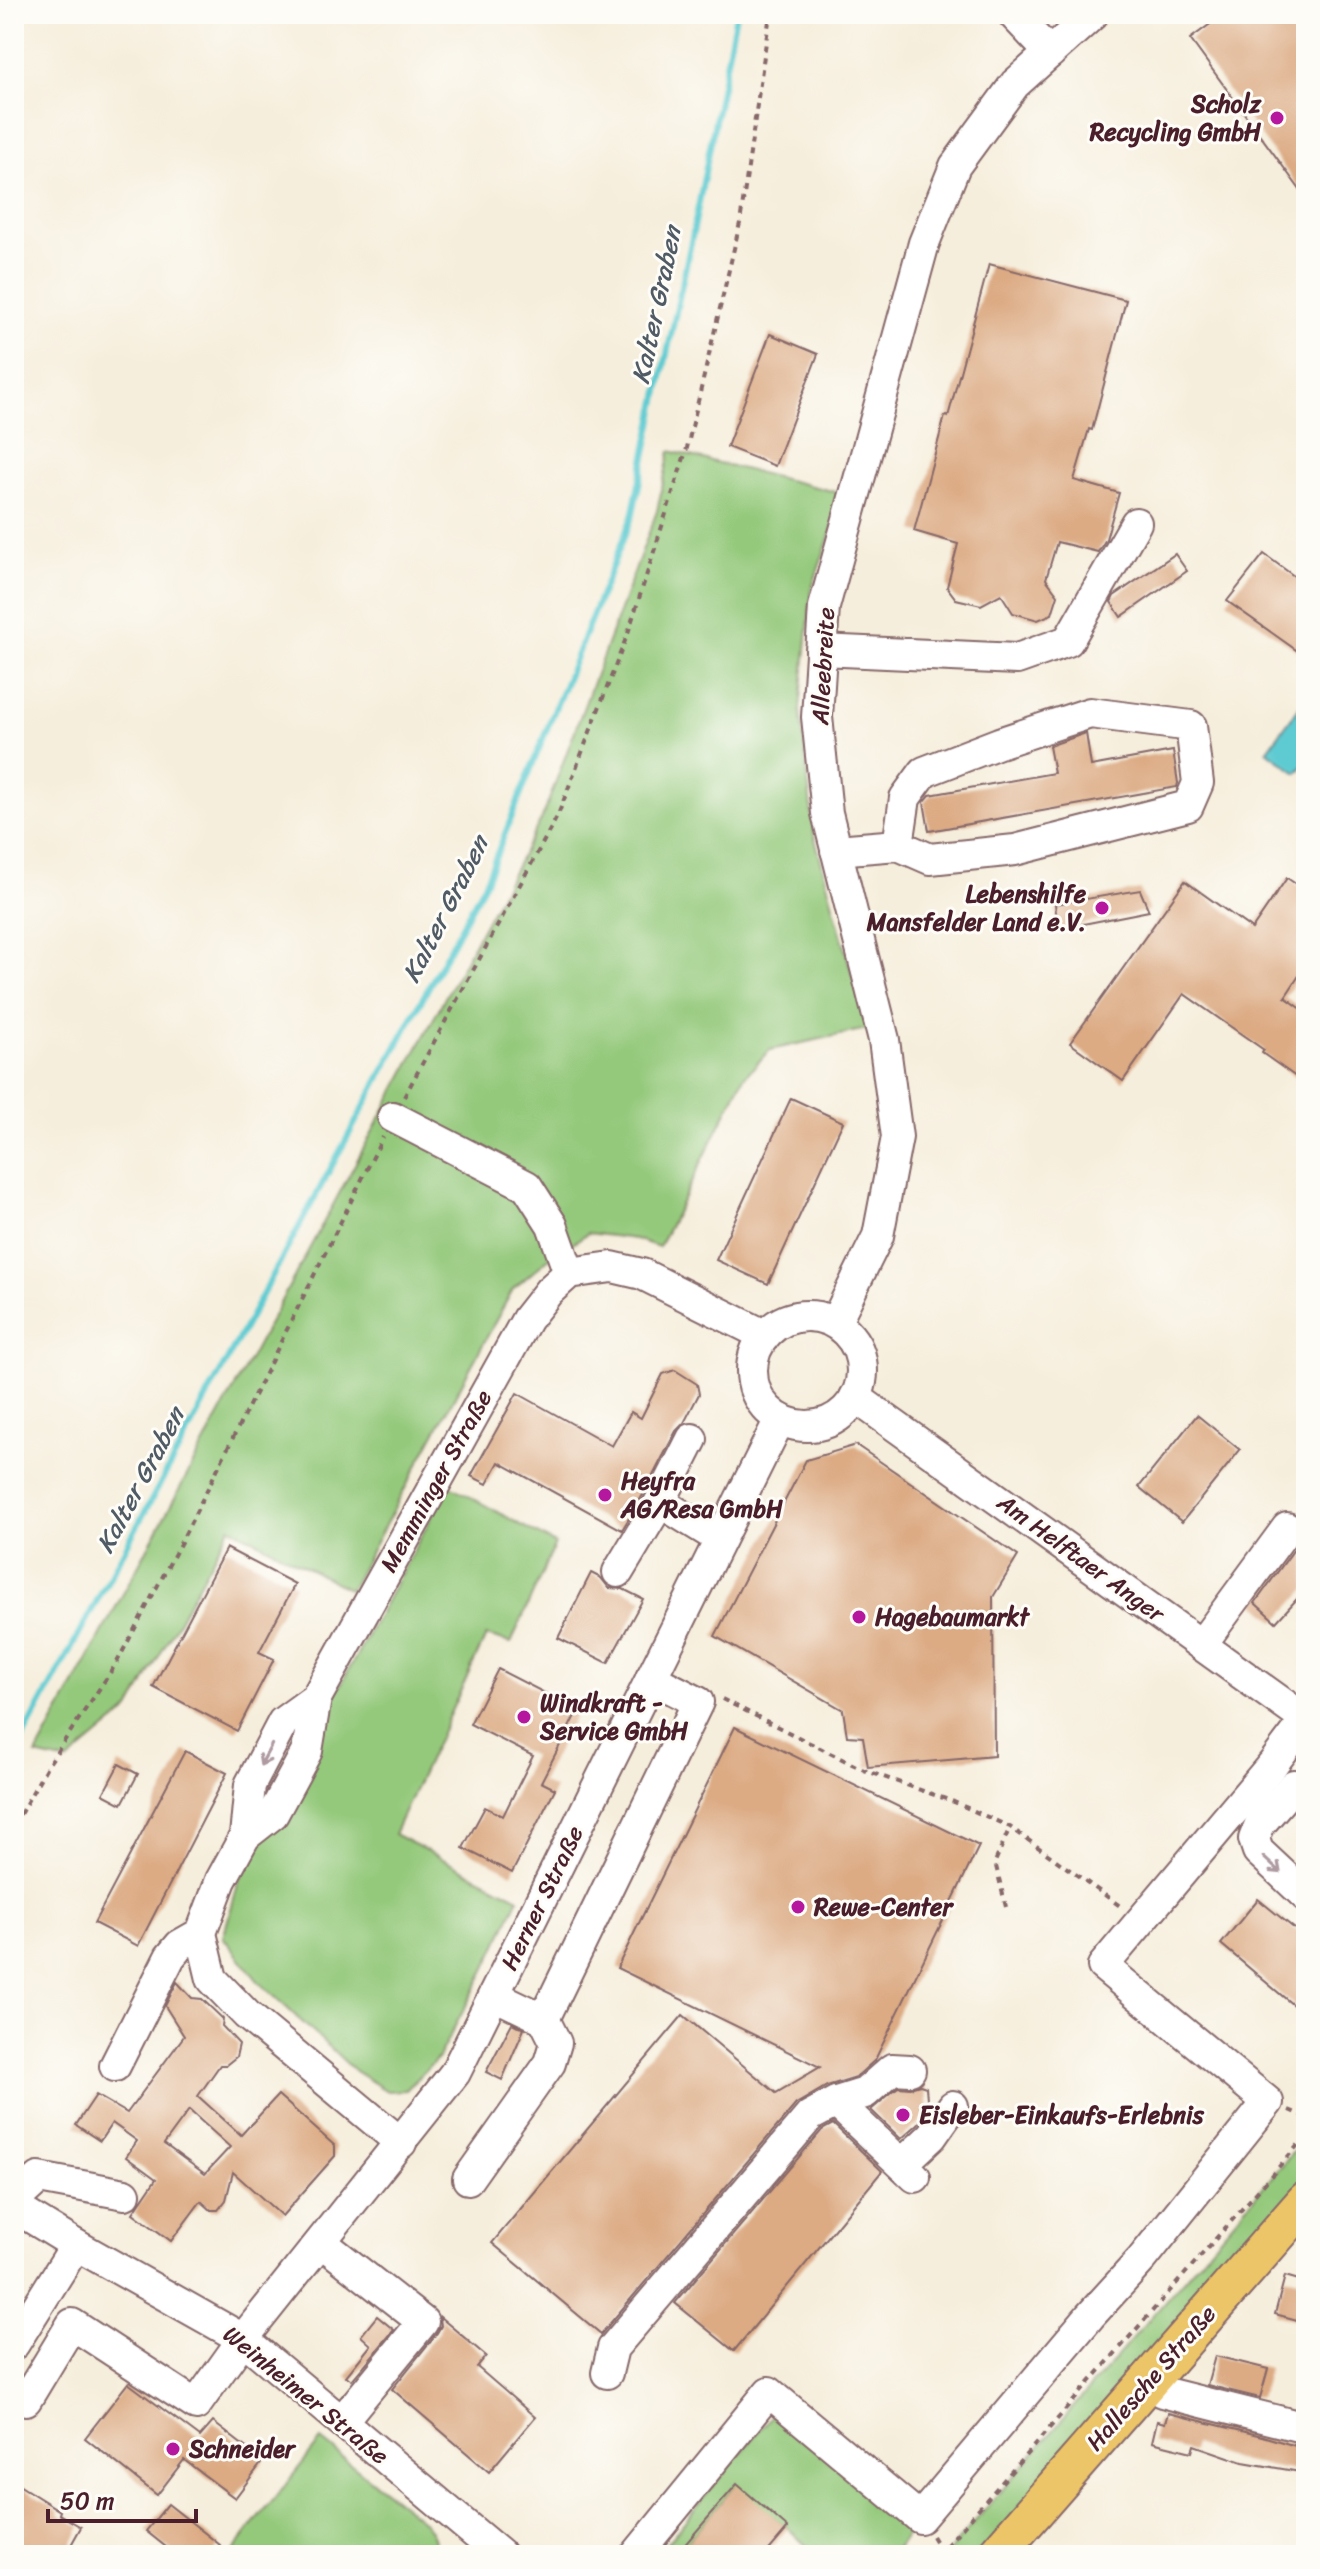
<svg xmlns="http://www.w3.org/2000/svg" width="1320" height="2569" font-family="Sriracha,sans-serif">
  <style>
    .green { fill: #94c97b; stroke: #6f7453; stroke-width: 2 }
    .water { fill: #5dcbd1; stroke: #54757e; stroke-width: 2 }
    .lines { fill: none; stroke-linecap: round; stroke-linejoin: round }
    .stream { stroke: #5dcbd1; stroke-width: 6 }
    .building { fill: #dcaa83; fill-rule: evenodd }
    .minor-casing { stroke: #866769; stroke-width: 34 }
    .major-casing { stroke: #866769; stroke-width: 42 }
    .path { stroke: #866769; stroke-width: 4; stroke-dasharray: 6 6; stroke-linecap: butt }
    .minor { stroke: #fff; stroke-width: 30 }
    .major { stroke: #edc569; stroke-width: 38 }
    .oneway { stroke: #ae9aa0 }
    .poi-dot { fill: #b5179e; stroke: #fdfcf7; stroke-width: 3 }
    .labels { text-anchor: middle; stroke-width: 6; stroke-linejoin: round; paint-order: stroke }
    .poi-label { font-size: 24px; font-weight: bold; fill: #4a1f2b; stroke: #fdfcf7; text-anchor: start }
    .street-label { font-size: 24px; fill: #4a1f2b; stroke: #fdfcf7 }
    .water-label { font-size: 26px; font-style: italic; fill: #515b65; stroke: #fdfcf7 }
  </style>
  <rect width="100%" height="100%" fill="#fdfcf7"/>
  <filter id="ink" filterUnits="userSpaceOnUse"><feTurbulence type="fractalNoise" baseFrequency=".0125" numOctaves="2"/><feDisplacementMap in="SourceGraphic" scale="16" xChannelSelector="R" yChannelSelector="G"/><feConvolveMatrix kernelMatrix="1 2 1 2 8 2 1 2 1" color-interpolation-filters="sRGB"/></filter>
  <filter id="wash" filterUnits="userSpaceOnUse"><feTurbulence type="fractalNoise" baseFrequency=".006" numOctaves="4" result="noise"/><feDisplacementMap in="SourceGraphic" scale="32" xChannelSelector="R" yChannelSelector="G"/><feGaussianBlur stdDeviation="1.8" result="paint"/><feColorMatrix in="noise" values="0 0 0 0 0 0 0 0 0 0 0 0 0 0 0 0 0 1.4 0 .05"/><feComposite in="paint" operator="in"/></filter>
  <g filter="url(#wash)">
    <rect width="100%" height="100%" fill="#f6eedc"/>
    <g class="green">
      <polygon points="670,451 844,494 812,588 800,709 814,835 867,1029 770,1050 744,1077 659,1247 635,1239 588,1233 547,1260 513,1289 350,1590 230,1527 130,1709 67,1762 36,1755 543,816 657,511"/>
      <polygon points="449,1485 555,1544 511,1643 486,1636 394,1834 519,1898 485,1970 438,2058 406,2090 387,2091 355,2071 258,1981 223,1937 239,1881 328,1708"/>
      <polygon points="1306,2137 1306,2178 979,2555 946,2555"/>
      <polygon points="782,2403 919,2516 893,2555 816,2555 788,2528 735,2486 676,2555 657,2555"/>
      <path d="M 321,2440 L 425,2523 C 432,2532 438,2544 433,2555 L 230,2555 Z"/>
    </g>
    <polygon class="water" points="1300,706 1306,711 1306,762 1297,773 1267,751"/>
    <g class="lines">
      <polyline class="stream" points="14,1754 486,881 632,517 694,228 736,14"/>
    </g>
    <g id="blocks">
      <g class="building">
        <polygon points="1224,14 1306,14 1306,198 1190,39"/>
        <polygon points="989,264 1126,300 1092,430 1089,429 1074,480 1119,493 1106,539 1098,552 1057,542 1046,579 1058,595 1052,614 1038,620 1013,613 1001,594 981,605 956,599 947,587 958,544 914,531 945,416 948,417"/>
        <polygon points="770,334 818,354 775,466 727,447"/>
        <polygon points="1175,554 1187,571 1121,617 1111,602 1114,596"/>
        <polygon points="1264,554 1306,585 1306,657 1227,601"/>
        <polygon points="1086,733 1091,766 1173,751 1178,783 1177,787 929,831 924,802 930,795 1054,773 1049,746"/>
        <polygon points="1287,878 1306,891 1306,965 1285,997 1306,1012 1306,1084 1262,1053 1264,1050 1184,994 1123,1081 1070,1043 1185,881 1252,929"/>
        <polygon points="1140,890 1149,911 1058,929 1055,904"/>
        <polygon points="791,1098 843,1122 768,1284 716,1260"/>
        <polygon points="675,1370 697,1384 699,1394 684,1423 676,1431 644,1493 622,1530 499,1462 487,1484 471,1476 517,1393 612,1446 631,1412 641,1418 663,1374"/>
        <polygon points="1197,1415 1240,1450 1182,1522 1139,1487"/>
        <polygon points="856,1445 1018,1556 993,1597 994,1756 868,1767 863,1737 847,1736 843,1710 715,1636 806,1460"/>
        <polygon points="226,1548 295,1584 259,1652 274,1659 237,1731 153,1687"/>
        <polygon points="1295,1548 1306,1558 1306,1589 1276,1622 1255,1603"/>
        <polygon points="591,1573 601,1578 609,1588 623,1589 643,1599 608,1663 558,1638"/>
        <polygon points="498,1669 578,1710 541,1782 555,1789 512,1873 463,1848 485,1807 503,1816 533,1756 470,1724"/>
        <polygon points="735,1727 979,1846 875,2060 856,2077 827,2086 796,2104 601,2334 492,2243 683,2015 776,2093 820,2067 617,1968"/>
        <polygon points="185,1751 227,1773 138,1946 94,1923"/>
        <polygon points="119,1764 138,1774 122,1804 103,1794"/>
        <polygon points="1258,1899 1306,1938 1306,2016 1221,1944"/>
        <path d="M 177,1982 L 192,1998 L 202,1999 L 223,2019 L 222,2026 L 239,2044 L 236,2057 L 226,2065 L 220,2065 L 198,2096 L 241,2135 L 278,2095 L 335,2146 L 335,2156 L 282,2216 L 233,2172 L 226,2200 L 218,2210 L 211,2210 L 201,2201 L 171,2241 L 133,2213 L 156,2179 L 126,2157 L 137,2141 L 112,2123 L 100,2141 L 76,2125 L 96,2095 L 127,2113 L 184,2036 L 165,2006 ZM 189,2110 L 230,2147 L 205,2174 L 164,2144 Z"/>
        <polygon points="512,2023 524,2029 502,2080 486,2072"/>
        <polygon points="920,2085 926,2087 928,2111 918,2124 901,2139 871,2110 898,2087 910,2088"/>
        <polygon points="833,2124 882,2171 734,2351 675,2303 822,2130"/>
        <polygon points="1285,2276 1306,2282 1306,2299 1301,2321 1275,2314"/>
        <polygon points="377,2316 394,2330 352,2380 346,2376 371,2345 361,2336"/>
        <polygon points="440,2317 486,2356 477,2367 535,2417 489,2472 392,2389 437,2333 441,2326"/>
        <polygon points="1215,2356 1268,2369 1260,2398 1207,2385"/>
        <polygon points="128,2383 200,2437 213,2422 263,2461 235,2498 184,2460 157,2495 85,2438"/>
        <polygon points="1168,2413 1262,2436 1306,2449 1306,2473 1243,2462 1194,2445 1192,2452 1152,2442 1157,2421 1165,2423"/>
        <polygon points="14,2482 60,2511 59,2514 81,2527 71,2545 87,2555 14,2555"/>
        <polygon points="737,2484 788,2528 765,2555 676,2555"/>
        <polygon points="168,2504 220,2545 212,2555 176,2555 146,2531"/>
      </g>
    </g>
  </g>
  <g filter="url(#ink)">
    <use href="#blocks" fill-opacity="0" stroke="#866769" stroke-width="2"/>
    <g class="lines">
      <defs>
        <g id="minor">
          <polyline points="1013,14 1050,53"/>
          <polyline points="821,650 1017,659 1068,641 1136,523"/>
          <polyline points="836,850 898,845 930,859 1015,850 1188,806 1198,783 1191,726 1090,713 999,743 924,772 905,798 898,845"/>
          <polyline points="393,1117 527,1186 552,1225 569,1273"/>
          <circle cx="807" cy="1371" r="55"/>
          <polyline points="835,1323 878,1236 897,1137 884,1040 827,813 817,717 824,607 924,243 955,166 1015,84 1093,14"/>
          <polyline points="855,1397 1306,1720"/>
          <polyline points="660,1502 692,1439"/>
          <polyline points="618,1572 660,1502 720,1539"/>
          <polyline points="1201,1645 1287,1528"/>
          <polyline points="1294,1785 1260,1824 1254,1839 1258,1851 1306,1896"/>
          <polyline points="245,1836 250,1785 283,1722 316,1698"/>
          <polyline points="494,1995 544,2019 698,1702 651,1678"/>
          <polyline points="115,2066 170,1957 180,1945 201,1933"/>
          <polyline points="836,2102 865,2093 892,2069 910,2070"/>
          <polyline points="401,2143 247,2015 212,1979 201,1933 221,1880 245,1836 273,1814 307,1751 316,1698 527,1319 549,1291 569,1273 612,1267 642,1274 764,1335"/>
          <polyline points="902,2164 932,2136 953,2106"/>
          <polyline points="468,2179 550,2063 556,2043 544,2019"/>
          <polyline points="14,2201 39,2178 125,2194"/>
          <polyline points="14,2207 76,2245 243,2339 501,2555"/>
          <polyline points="321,2242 423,2322 342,2421"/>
          <polyline points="14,2344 76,2245"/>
          <polyline points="607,2373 613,2348 810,2116 836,2102 915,2177"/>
          <polyline points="1149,2380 1162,2392 1306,2428"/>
          <polyline points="26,2400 72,2324 196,2405 243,2339 455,2073 780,1419"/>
          <polyline points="636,2555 769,2392 920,2518 1090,2316 1142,2259 1268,2102 1103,1966 1272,1765 1306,1720"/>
        </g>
        <polyline id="major" points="996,2555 1306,2201"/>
      </defs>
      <use href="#minor" class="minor-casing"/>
      <use href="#major" class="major-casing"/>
      <g class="path">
        <polyline points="404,1097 558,815 628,633 687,448 740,223 770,14"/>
        <polyline points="722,1699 864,1770 954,1802 1010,1827 1120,1906"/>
        <polyline points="14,1825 46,1768 116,1664 182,1540 383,1137"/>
        <polyline points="1006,1907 995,1862 1010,1827"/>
        <polyline points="1289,2110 1306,2117"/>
        <polyline points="932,2536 941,2551"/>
        <polyline points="938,2555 1306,2136"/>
      </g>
      <use href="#minor" class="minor"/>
      <use href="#major" class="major"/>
    </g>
    <defs><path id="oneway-shaft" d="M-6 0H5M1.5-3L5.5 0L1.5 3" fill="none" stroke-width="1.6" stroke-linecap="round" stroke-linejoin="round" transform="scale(2)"/></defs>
    <g class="oneway">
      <use href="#oneway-shaft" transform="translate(266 1755) rotate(118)"/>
      <use href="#oneway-shaft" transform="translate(1272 1865) rotate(43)"/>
    </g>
  </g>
  <g class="poi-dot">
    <circle cx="1277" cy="118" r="8"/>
    <circle cx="1102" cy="908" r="8"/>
    <circle cx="605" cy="1495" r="8"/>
    <circle cx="859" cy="1617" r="8"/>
    <circle cx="524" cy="1717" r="8"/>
    <circle cx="798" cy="1907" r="8"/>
    <circle cx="903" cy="2115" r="8"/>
    <circle cx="173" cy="2449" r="8"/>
  </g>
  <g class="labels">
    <g class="poi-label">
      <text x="1261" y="112" text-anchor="end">Scholz<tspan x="1261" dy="28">Recycling GmbH</tspan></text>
      <text x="1086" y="902" text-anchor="end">Lebenshilfe<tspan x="1086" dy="28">Mansfelder Land e.V.</tspan></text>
      <text x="621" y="1489">Heyfra<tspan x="621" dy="28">AG/Resa GmbH</tspan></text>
      <text x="875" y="1625">Hagebaumarkt</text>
      <text x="540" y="1711">Windkraft -<tspan x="540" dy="28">Service GmbH</tspan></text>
      <text x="814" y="1915">Rewe-Center</text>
      <text x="919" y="2123">Eisleber-Einkaufs-Erlebnis</text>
      <text x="189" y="2457">Schneider</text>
    </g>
    <g class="street-label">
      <text transform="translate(823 666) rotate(-87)" y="8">Alleebreite</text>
      <text transform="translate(436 1481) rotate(-61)" y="8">Memminger Straße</text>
      <text transform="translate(1081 1558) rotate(36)" y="8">Am Helftaer Anger</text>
      <text transform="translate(542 1898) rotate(-64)" y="8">Herner Straße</text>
      <text transform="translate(1151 2378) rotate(-49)" y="8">Hallesche Straße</text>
      <text transform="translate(306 2395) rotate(39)" y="8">Weinheimer Straße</text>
    </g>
    <g class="water-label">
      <text transform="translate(656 305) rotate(-78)" y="9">Kalter Graben</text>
      <text transform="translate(445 909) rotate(-63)" y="9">Kalter Graben</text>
      <text transform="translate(140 1480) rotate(-62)" y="9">Kalter Graben</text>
    </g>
  </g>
  <rect width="1320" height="2569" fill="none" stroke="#fdfcf7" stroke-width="48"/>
  <path d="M48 2509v12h148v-12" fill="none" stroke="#4a1f2b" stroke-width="4"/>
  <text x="60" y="2509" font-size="24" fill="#4a1f2b" stroke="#fdfcf7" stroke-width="6" paint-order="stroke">50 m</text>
</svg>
